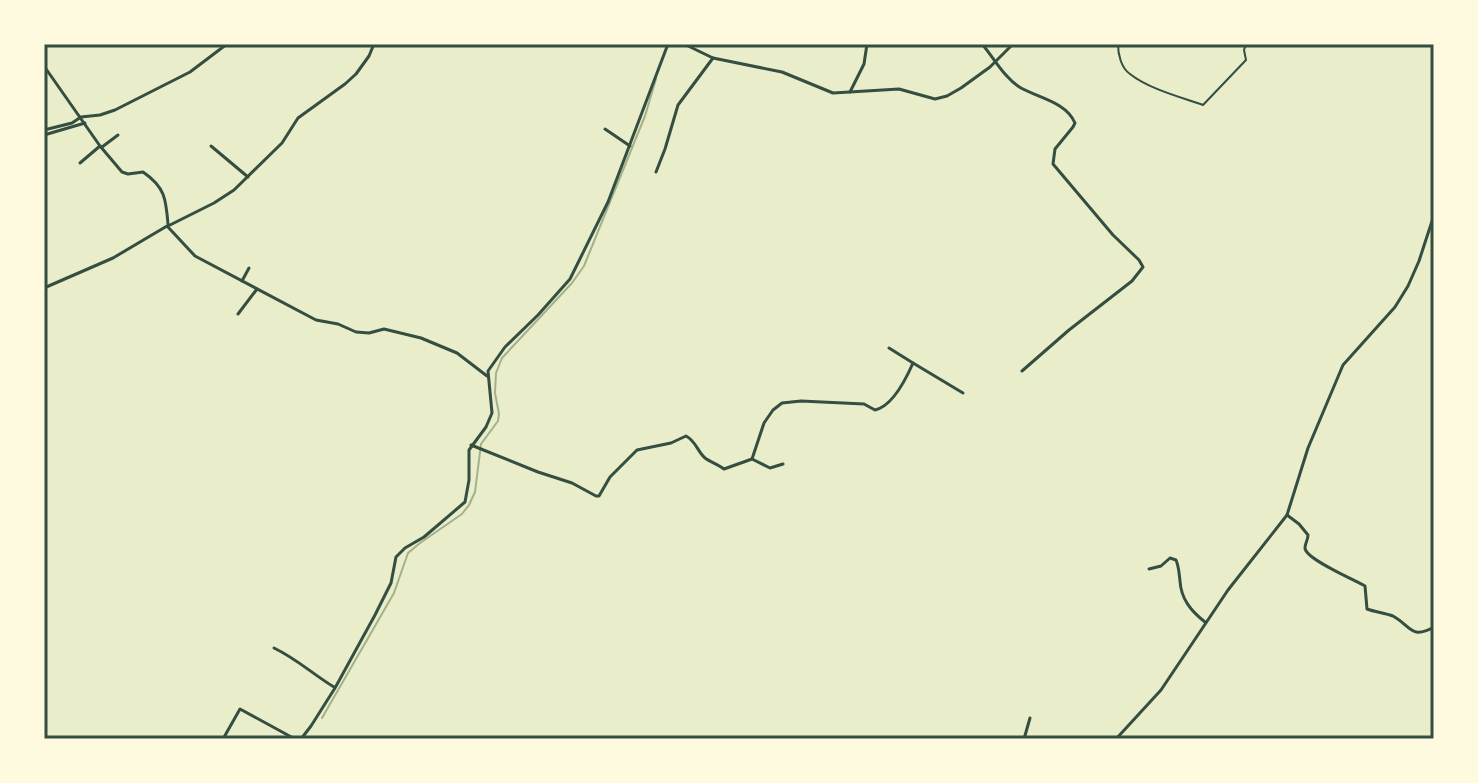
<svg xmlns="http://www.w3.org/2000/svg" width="1478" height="783" font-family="Barlow,sans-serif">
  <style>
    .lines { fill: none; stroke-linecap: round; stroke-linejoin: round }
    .stream { stroke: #a3b18a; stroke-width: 2 }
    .pedestrian { stroke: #344e41; stroke-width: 2 }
    .minor { stroke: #344e41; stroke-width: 3 }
    .tertiary { stroke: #344e41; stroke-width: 3 }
    .neatline { fill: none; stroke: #344e41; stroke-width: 3 }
  </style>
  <rect width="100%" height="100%" fill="#e9edc9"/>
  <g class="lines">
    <polyline class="stream" points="322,718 394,593 408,553 420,543 462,514 469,505 475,492 481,444 498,421 499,414 495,393 496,373 502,358 572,283 584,266 645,116 656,79"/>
    <path class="pedestrian" d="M 1118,44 C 1118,54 1121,68 1130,74 C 1149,89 1180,97 1203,105 L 1246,60 L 1244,50 L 1246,44"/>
    <g class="minor">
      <path d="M 982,44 C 994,58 1005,79 1021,88 C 1039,98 1066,102 1075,123 L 1073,127 L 1055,149 L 1053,164 L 1113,235 L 1139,260 L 1143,267 L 1132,281 L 1069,330 L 1022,371"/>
      <path d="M 44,66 L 100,146 L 122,172 L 128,174 L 143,172 C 165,187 166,199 168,224"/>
      <polyline points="850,92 864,64 867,44"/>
      <polyline points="605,129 630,146"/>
      <polyline points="44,130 72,123 81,117 100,115 115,110 190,72 227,44"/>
      <polyline points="44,135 85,123"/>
      <polyline points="211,146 248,177"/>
      <polyline points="102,147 118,135"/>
      <polyline points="80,163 100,146"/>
      <polyline points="656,172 665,149 678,105 713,58"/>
      <polyline points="168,226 214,203 234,190 282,143 298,118 345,84 356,74 369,56 374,44"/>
      <polyline points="242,281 249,268"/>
      <polyline points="238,314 257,289"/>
      <polyline points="913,363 963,393"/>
      <path d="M 471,445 L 538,472 L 572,483 L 596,496 L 599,496 L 610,477 L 637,450 L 671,443 L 686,436 C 696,441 697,451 705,458 C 710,462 718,464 724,469 L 752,459 L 770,468 L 783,464"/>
      <path d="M 752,459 L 764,423 L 773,410 L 782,403 L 801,401 L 864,404 L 875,410 C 893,406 906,379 913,363 L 889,348"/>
      <path d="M 1287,515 L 1299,524 L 1308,535 C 1308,540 1305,543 1305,548 C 1305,559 1355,580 1365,586 L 1367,609 C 1375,612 1385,613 1393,616 C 1411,626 1411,640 1434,627"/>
      <path d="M 1149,569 L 1161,566 L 1170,558 L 1176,560 C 1179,567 1179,573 1180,581 C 1181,599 1191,611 1205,622"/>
      <path d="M 274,648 C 297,659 314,675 334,687"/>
      <polyline points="223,739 240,709 295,739"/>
      <polyline points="1024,739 1030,718"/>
    </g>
    <g class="tertiary">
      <polyline points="684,44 713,58 782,72 833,93 899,89 935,99 947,96 961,88 990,67 1013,44"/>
      <polyline points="44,288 113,258 167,226 195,256 316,320 338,324 356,332 369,333 384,329 421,338 457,353 487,376"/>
      <polyline points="301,739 311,726 335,688 375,615 391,583 396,557 405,548 424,537 465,502 469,480 469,450 486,427 492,413 488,371 505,347 538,315 570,279 608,202 668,44"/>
      <polyline points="1116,739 1161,690 1228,590 1287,515 1308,448 1343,365 1395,307 1408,286 1419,261 1434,215"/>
    </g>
  </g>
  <rect width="1478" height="783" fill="none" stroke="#fefae0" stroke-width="92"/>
  <rect x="46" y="46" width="1386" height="691" class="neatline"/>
</svg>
